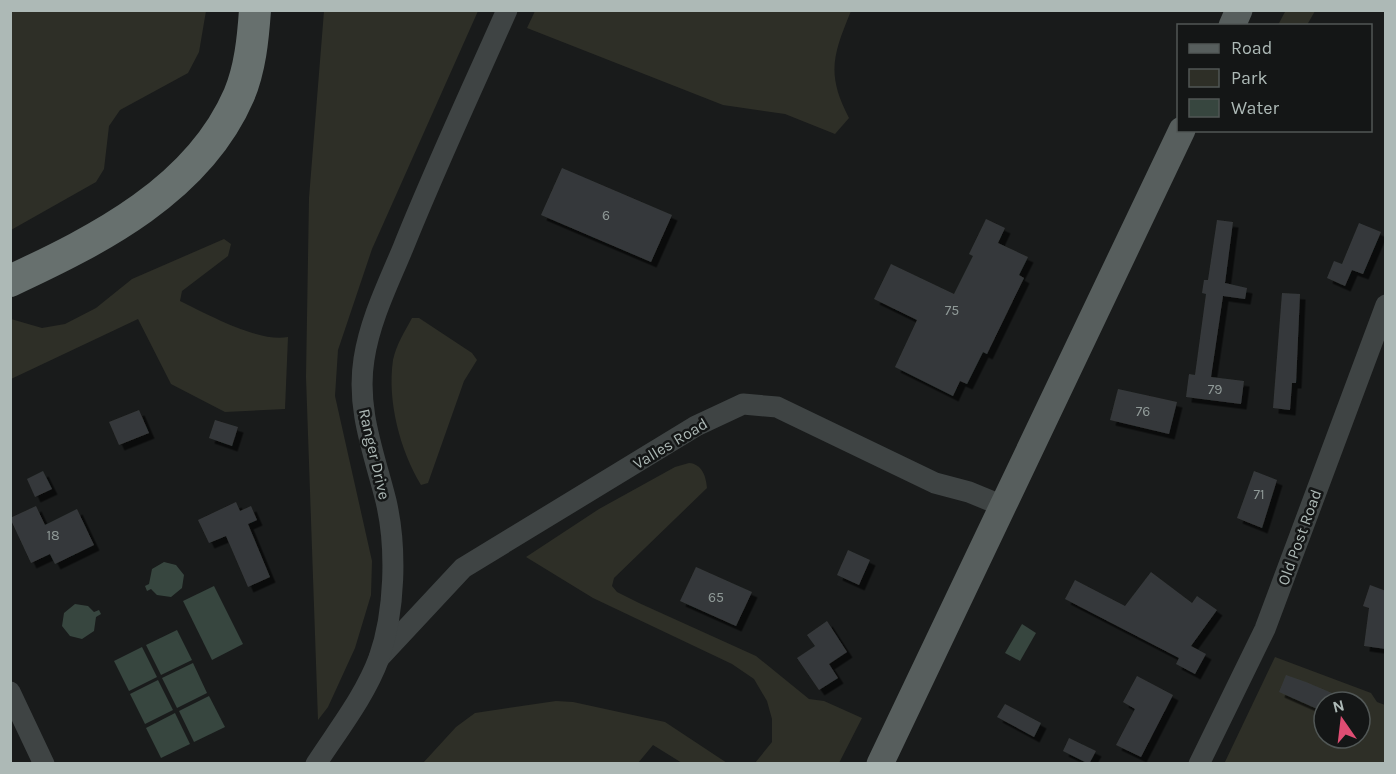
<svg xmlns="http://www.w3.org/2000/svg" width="1396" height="774" font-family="Karla,sans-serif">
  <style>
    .green { fill: #2e2f27; fill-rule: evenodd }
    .water { fill: #37463f }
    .building { fill: #36393a; filter: url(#shadow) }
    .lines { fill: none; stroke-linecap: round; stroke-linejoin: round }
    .minor { stroke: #3f4444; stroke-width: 21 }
    .major { stroke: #575e5d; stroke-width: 27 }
    .highway { stroke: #67706e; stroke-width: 32 }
    .labels { text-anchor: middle; stroke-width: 5; stroke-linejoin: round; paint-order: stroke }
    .number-label { font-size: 14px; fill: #8f9997 }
    .street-label { font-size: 16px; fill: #adb9b6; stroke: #141616 }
  </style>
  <defs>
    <filter id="shadow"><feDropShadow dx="5.5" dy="5.5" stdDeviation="0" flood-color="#0009"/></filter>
  </defs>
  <rect width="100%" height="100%" fill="#191b1b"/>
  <g class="green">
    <polygon points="11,10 206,11 199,52 188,73 120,110 109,126 104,169 96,182 11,230"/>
    <polygon points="1286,10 1315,10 1315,11 1307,25 1278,25"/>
    <polygon points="324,11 478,11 372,249 338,350 335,396 372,561 371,595 355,648 328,707 318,720 306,377 309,198"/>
    <path d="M 535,11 L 851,11 C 833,55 826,74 849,118 L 835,134 L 785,114 L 723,105 L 527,28 Z"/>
    <path d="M 224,239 L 231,244 L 228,256 L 182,291 L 180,301 C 207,314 259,343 288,337 L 285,409 L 225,412 L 171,384 L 138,319 L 11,379 L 11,319 L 42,328 L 65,324 L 96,308 L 132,279 Z"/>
    <path d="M 412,318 L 419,318 L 472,353 L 477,360 L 464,381 L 428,483 L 421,485 C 400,450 387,401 393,360 C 396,345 405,331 412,318 Z"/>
    <path d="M 689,463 C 702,464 706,476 707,488 L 614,578 L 612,586 L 617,592 L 639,603 L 756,656 L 809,699 L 824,701 L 862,718 L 839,763 L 755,763 L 772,742 L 772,719 L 767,701 L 754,679 L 732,664 L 593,598 L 526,557 L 599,509 L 675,467 Z"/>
    <path d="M 1275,657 L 1371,693 L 1377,702 L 1385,705 L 1385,763 L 1224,764 ZM 1324,702 L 1360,702 L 1360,738 L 1324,738 Z"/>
    <polygon points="556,701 573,702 665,722 727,763 682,763 653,745 638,763 423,763 456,727 475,713"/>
  </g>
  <g class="water">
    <polygon points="164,562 176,565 184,575 182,588 171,597 157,595 151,589 147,591 145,586 149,584 152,569"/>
    <polygon points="214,586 243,644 212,660 183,601"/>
    <polygon points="75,604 88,606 94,612 99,610 101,614 96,617 94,631 82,639 70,636 62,626 64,613"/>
    <polygon points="1022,624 1036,633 1020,661 1005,653"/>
    <polygon points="177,630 192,660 161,675 146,645"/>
    <polygon points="142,647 157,677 129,691 114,661"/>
    <polygon points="193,663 207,693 177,708 162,678"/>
    <polygon points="158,680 173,710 145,724 130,694"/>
    <polygon points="209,696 225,727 194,742 179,711"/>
    <polygon points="175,713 190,744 161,758 146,728"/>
  </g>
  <g class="building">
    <polygon points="562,168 672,215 651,262 541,215"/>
    <polygon points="986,219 1005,228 998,243 1028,257 1019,275 1024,278 987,354 983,352 967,384 960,381 953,396 895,367 917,320 874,299 891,264 954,294 973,256 969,254"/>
    <polygon points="1217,220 1233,222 1225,283 1247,288 1245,299 1223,296 1211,377 1244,381 1241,404 1186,397 1189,374 1195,375 1206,294 1202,293 1204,280 1208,280"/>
    <polygon points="1359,223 1381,232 1363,274 1352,270 1345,286 1327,278 1334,261 1342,264"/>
    <polygon points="1282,293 1300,294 1296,383 1292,383 1290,410 1273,408"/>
    <polygon points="1118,389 1177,402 1169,434 1110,420"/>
    <polygon points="139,410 149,433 119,445 109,422"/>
    <polygon points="215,420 238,427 232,446 209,438"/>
    <polygon points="43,471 52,489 35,497 27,479"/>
    <polygon points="1254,471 1277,480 1262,528 1237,518"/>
    <polygon points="236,502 240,511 251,506 257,520 248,524 270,577 248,587 226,536 209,543 198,520"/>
    <polygon points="36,506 45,525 77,509 94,545 55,564 50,554 31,563 10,518"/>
    <polygon points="848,550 870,560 859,585 837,575"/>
    <polygon points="696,567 752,592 736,626 680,601"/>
    <polygon points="1151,572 1192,603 1197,596 1217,610 1191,646 1206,654 1195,674 1176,664 1179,658 1065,599 1075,580 1125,606"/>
    <polygon points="1370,585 1386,591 1386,649 1364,646 1369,608 1363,606"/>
    <polygon points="827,621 847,652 829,664 838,678 819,690 797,658 815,646 807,635"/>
    <polygon points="1286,675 1306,682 1353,702 1324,702 1324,712 1279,692"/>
    <polygon points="1137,676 1173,695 1141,757 1116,745 1135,709 1123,702"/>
    <polygon points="1005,704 1041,723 1034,737 997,717"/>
    <polygon points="1069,738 1096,751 1089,764 1063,751"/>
  </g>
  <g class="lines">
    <g class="minor">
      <polyline points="379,658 463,568 696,426 743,404 777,407 935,483 969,492 1003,506"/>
      <polyline points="10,692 44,764"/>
      <path d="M 316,764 C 338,730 365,696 379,658 C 395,612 397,548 386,501 C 374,453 356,409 364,359 C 370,320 388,284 403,248 C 435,168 472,89 507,10"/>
      <polyline points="1199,764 1265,629 1386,305"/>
    </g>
    <g class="major">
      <polyline points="1232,26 1239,10"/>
      <polyline points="880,764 1182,130"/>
    </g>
    <path class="highway" d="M 10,281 C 98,240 198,190 239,95 C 250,69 253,39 255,10"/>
  </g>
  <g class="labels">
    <g class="number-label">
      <text x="606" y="220">6</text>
      <text x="952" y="315">75</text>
      <text x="1215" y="394">79</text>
      <text x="1143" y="416">76</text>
      <text x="1259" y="499">71</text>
      <text x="53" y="540">18</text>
      <text x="716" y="602">65</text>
    </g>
    <g class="street-label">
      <text transform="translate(670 443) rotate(-31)" y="6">Valles Road</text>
      <text transform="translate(375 454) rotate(77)" y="6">Ranger Drive</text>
      <text transform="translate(1299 537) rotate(-70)" y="6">Old Post Road</text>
    </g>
  </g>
  <rect width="1396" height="774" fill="none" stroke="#adb9b6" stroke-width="24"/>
  <rect x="1177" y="24" width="195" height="108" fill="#141616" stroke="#515756" stroke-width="1.5"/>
  <rect x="1189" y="44" width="30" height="9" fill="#575e5d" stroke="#515756" stroke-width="1.5"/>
  <text x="1231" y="54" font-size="18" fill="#adb9b6">Road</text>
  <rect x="1189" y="69" width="30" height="18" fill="#2e2f27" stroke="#515756" stroke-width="1.5"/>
  <text x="1231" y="84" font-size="18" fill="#adb9b6">Park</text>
  <rect x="1189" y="99" width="30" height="18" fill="#37463f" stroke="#515756" stroke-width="1.5"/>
  <text x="1231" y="114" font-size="18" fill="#adb9b6">Water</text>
  <g transform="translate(1342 720) rotate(346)"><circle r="28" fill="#141616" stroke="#515756" stroke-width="1.5"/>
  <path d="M0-4.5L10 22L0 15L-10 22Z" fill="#df4d73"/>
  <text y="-9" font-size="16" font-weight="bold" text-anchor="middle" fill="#adb9b6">N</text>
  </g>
</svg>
